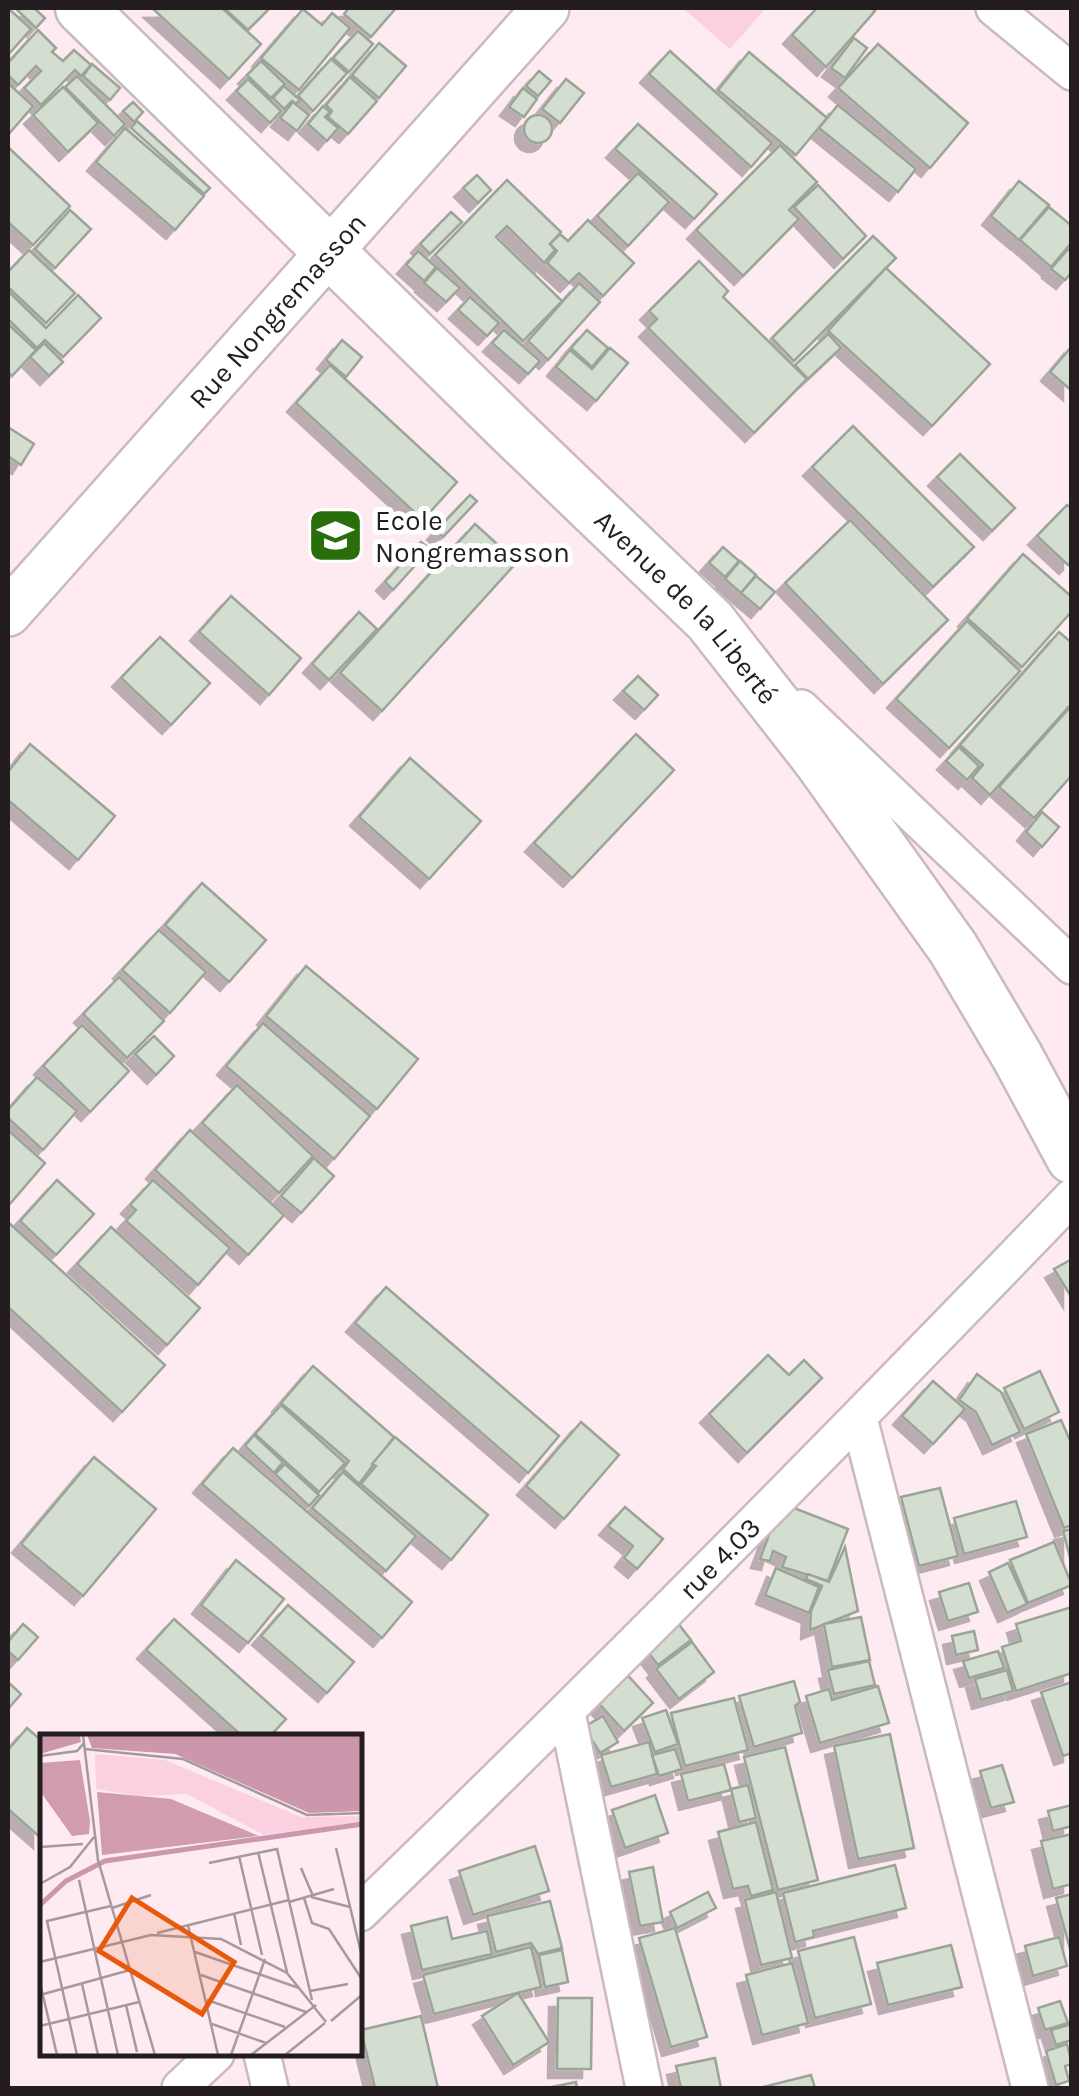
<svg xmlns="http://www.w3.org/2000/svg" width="1079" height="2096" font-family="Karla,sans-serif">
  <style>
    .green { fill: #fbd0e0 }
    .building { fill: #d3ded1; stroke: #9aa497; stroke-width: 2.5; filter: url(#shadow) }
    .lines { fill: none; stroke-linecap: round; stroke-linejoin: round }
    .minor-casing { stroke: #cab9bf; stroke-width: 40 }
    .tertiary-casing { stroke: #cab9bf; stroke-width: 50 }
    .secondary-casing { stroke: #cab9bf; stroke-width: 55 }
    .minor { stroke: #fff; stroke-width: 35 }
    .tertiary { stroke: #fff; stroke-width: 45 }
    .secondary { stroke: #fff; stroke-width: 50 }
    .labels { text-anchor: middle; stroke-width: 10; stroke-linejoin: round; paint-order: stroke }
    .street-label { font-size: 28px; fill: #241d20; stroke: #fff }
    .poi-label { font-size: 28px; fill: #241d20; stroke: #fff; text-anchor: start }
    .inset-river { fill: none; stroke: #cc97ac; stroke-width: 5 }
    .inset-road { fill: none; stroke: #a6999d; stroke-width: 2.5 }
    .view { fill: #e8590c; fill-opacity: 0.15; stroke: #e8590c; stroke-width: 5 }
    .inset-edge { fill: none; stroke: #241d20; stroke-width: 5 }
  </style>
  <defs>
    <filter id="shadow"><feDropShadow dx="-9" dy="9" stdDeviation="0" flood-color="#0004"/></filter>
  </defs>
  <rect width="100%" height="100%" fill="#fdebf1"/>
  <polygon class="green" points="683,8 766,8 730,49"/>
  <g class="building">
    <polygon points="8,8 31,29 8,55"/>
    <polygon points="15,8 34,8 45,18 36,28"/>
    <polygon points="222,8 261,44 229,79 153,9"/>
    <polygon points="224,8 270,8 248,30"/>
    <polygon points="349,8 396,8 371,37 344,14"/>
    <polygon points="817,8 872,8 875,11 826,67 792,35"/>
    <polygon points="303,9 322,25 332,13 350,28 299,90 261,58"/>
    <polygon points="38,30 56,48 52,52 63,61 74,50 91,65 81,76 75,70 41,105 24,88 41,71 36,66 18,85 8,75 8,63"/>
    <polygon points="358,31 373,44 349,72 333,58"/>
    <polygon points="854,38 867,48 845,78 831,68"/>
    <polygon points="379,43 406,66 379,98 352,75"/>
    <polygon points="878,44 968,123 930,168 838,88"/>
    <polygon points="670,51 772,143 751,167 649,74"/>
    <polygon points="749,52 827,118 796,155 718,90"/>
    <polygon points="331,59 347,73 313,111 298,96"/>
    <polygon points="261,61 285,84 271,98 247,75"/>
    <polygon points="92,64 120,88 110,100 83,76"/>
    <polygon points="539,71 551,81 538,96 526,86"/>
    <polygon points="77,76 125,124 114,136 65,87"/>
    <polygon points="350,77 377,101 348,134 328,117 332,111 326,105"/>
    <polygon points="248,79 281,111 270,123 236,91"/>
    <polygon points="566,79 584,93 560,123 542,109"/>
    <polygon points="8,83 33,106 8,135"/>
    <polygon points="284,86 300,100 296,104 292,101 284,109 273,98"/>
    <polygon points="63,87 98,123 68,152 33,115"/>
    <polygon points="523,88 537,99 524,117 509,107"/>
    <polygon points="133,102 143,112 134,122 123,111"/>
    <polygon points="293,102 309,115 297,131 280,118"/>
    <polygon points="838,105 916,169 898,192 819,128"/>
    <polygon points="323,106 330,112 325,117 338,128 327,141 308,124"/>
    <circle cx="538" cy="129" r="14"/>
    <polygon points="137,121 210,188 204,194 131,128"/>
    <polygon points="638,124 717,194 694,219 615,149"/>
    <polygon points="125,128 204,196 175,230 96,162"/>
    <polygon points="780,145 817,182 789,210 799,219 743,276 696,230"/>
    <polygon points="8,147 70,206 33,245 8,222"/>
    <polygon points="638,173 669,202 628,246 597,216"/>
    <polygon points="477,175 491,190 478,203 463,188"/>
    <polygon points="507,180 561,232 550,244 555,250 544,263 507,226 496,237 562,301 523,341 435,255"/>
    <polygon points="1019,181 1049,205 1019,240 991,216"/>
    <polygon points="818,185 866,236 843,259 794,207"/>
    <polygon points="1049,207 1072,226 1072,242 1051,267 1020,240"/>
    <polygon points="70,210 91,229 55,268 35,249"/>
    <polygon points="451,212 462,222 430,254 420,244"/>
    <polygon points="588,220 634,263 603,296 579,273 569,283 547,263 557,251 550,244 560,234 568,241"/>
    <polygon points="873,236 896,258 794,361 772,338"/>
    <polygon points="1068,249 1072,253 1072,272 1065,280 1051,269"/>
    <polygon points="29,250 75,293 46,323 8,287 8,272"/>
    <polygon points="418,251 436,267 424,281 406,265"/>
    <polygon points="699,261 728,291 723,297 807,379 754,433 648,328 657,319 649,311"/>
    <polygon points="437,268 460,288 446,302 424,283"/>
    <polygon points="886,268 990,364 932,426 828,331"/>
    <polygon points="579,283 600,302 548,360 528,341"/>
    <polygon points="8,291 46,328 78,295 101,318 63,357 45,340 37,348 8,319"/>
    <polygon points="470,297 499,323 487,336 458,310"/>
    <polygon points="8,324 36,350 12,376 8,372"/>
    <polygon points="504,330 540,361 528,374 492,343"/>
    <polygon points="587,330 608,348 592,367 571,348"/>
    <polygon points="828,334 841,348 808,379 795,365"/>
    <polygon points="342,340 362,357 346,377 326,360"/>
    <polygon points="44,343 63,362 49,376 30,357"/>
    <polygon points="1072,346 1072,391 1050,372"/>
    <polygon points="610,348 628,363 596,401 556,367 570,350 592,369"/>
    <polygon points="330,365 457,482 423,520 296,403"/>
    <polygon points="853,426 974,547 933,587 812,467"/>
    <polygon points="8,427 34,444 21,465 8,456"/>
    <polygon points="960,454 1015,508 992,531 937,477"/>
    <polygon points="470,495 477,501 443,537 436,531"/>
    <polygon points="1067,505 1072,509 1072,561 1068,565 1037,536"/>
    <polygon points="850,520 948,620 883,684 785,583"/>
    <polygon points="475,524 517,562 382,711 340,673"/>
    <polygon points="421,542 430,549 393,590 385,582"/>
    <polygon points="723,547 739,561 725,577 709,563"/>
    <polygon points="1023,554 1072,597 1072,611 1022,667 967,618"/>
    <polygon points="740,561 756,575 741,593 725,579"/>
    <polygon points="756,576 775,592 760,609 741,593"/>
    <polygon points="231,596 301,658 269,695 199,632"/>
    <polygon points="359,612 377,629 329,680 312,664"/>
    <polygon points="967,621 1020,671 949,748 896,699"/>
    <polygon points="1059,632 1072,643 1072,703 990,795 972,778 983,765 960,745"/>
    <polygon points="160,637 210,683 171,725 121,678"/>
    <polygon points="638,676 658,695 644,710 623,691"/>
    <polygon points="1072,705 1072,775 1034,818 999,787"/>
    <polygon points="636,734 674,770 572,878 534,843"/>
    <polygon points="30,744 115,816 78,860 8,800 8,772"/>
    <polygon points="959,747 979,766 967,780 946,761"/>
    <polygon points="410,758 481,821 429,879 359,817"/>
    <polygon points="1042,812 1059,827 1042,847 1026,832"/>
    <polygon points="202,883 266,940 229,982 165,925"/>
    <polygon points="159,930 206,972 170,1013 122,970"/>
    <polygon points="306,966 418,1059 377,1109 266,1016"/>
    <polygon points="119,977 164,1021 127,1058 83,1014"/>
    <polygon points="263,1023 370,1116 334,1159 226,1066"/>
    <polygon points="82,1025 129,1071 90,1112 43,1066"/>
    <polygon points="154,1036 174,1056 156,1075 135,1054"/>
    <polygon points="37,1077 77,1111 43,1150 8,1118 8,1110"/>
    <polygon points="237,1085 313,1156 279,1193 202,1123"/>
    <polygon points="8,1130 45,1163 9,1205 8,1204"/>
    <polygon points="190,1130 284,1215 248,1255 155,1170"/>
    <polygon points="314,1158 334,1176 301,1213 281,1196"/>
    <polygon points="57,1180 94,1214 56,1255 20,1221"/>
    <polygon points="153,1180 230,1248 198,1285 126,1221 136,1210 130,1205"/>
    <polygon points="8,1222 165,1365 122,1412 8,1307"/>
    <polygon points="111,1227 200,1308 167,1345 77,1264"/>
    <polygon points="1072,1259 1072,1298 1054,1269"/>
    <polygon points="386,1287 559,1436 528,1473 355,1323"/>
    <polygon points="768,1355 789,1375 804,1360 822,1378 747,1453 709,1414"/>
    <polygon points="313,1366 394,1437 359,1484 343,1469 349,1461 281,1403"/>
    <polygon points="1040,1371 1059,1412 1024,1429 1004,1388"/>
    <polygon points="977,1374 1001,1392 1020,1432 992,1445 976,1412 959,1400"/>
    <polygon points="933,1381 965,1409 933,1444 902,1416"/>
    <polygon points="281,1405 345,1463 319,1492 255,1434"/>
    <polygon points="1061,1420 1072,1445 1072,1525 1064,1528 1026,1434"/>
    <polygon points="581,1422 619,1455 564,1519 526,1486"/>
    <polygon points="254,1435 283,1462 274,1473 245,1446"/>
    <polygon points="395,1437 488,1515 451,1560 361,1484 376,1466 372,1464"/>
    <polygon points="233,1448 412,1602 382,1638 202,1484"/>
    <polygon points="94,1457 156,1509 83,1596 21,1544"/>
    <polygon points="285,1464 319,1495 309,1506 275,1474"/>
    <polygon points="343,1472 416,1536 386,1571 312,1508"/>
    <polygon points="940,1488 958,1556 919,1566 901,1497"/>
    <polygon points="1016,1501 1027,1537 964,1554 954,1518"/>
    <polygon points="781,1503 848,1529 828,1581 782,1567 786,1557 773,1551 770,1561 760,1559"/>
    <polygon points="625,1507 663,1539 637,1569 624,1558 633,1546 608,1526"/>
    <polygon points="1072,1529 1072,1565 1063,1531"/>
    <polygon points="1054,1542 1072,1585 1028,1603 1010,1560"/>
    <polygon points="845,1547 858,1611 810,1630 811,1611 822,1586 806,1579 808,1574 829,1582"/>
    <polygon points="236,1560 284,1599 248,1643 201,1605"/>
    <polygon points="1008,1563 1027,1604 1007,1613 989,1572"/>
    <polygon points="776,1568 819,1587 809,1613 765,1595"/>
    <polygon points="969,1583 978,1612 948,1621 939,1592"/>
    <polygon points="288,1605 354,1662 327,1693 261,1636"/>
    <polygon points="1072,1607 1072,1673 1016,1691 1002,1647 1021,1641 1016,1624"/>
    <polygon points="861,1617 870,1660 832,1667 824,1624"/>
    <polygon points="174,1619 286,1719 270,1736 242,1736 146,1650"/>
    <polygon points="677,1622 691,1640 658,1665 644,1647"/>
    <polygon points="23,1624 38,1637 18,1660 8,1651 8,1642"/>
    <polygon points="974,1631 978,1650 956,1655 952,1636"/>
    <polygon points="692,1642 714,1672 679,1699 656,1669"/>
    <polygon points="998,1651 1004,1668 969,1678 963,1661"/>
    <polygon points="869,1661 875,1685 834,1694 828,1670"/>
    <polygon points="621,1668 653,1703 624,1731 592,1696"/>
    <polygon points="1007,1670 1013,1691 981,1700 975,1679"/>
    <polygon points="794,1681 800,1702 795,1706 802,1733 754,1747 739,1696"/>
    <polygon points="8,1682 21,1694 8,1709"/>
    <polygon points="1072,1682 1072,1753 1063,1756 1041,1692"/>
    <polygon points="878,1686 889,1723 820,1743 806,1696 829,1689 832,1700"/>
    <polygon points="734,1698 748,1750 685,1766 671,1713"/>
    <polygon points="666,1710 678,1744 655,1752 642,1718"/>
    <polygon points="603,1716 618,1742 600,1753 584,1727"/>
    <polygon points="27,1728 42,1741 42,1839 8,1809 8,1750"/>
    <polygon points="890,1734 914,1848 858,1859 834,1746"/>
    <polygon points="649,1742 657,1774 611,1787 601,1755"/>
    <polygon points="785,1747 818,1880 778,1890 744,1757"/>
    <polygon points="675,1749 682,1769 659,1776 652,1755"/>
    <polygon points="724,1764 731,1790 688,1801 681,1774"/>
    <polygon points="1002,1765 1014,1802 991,1808 980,1771"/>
    <polygon points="748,1785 756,1818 739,1822 731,1789"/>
    <polygon points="655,1795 668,1833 625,1848 612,1810"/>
    <polygon points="1072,1805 1072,1826 1053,1831 1048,1811"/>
    <polygon points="756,1822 773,1890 751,1896 748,1886 733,1889 718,1832"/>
    <polygon points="1072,1834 1072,1884 1053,1889 1041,1841"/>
    <polygon points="535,1846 549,1891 473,1915 459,1871"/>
    <polygon points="895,1865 906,1908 813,1931 814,1937 795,1942 783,1893"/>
    <polygon points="653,1867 663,1922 640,1926 629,1872"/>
    <polygon points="708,1892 716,1908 677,1928 670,1912"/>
    <polygon points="776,1892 792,1958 761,1965 745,1900"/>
    <polygon points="1072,1894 1072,1956 1056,1898"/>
    <polygon points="550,1901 562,1948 538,1954 531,1943 496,1952 487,1916"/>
    <polygon points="447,1917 452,1939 487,1931 492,1954 422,1970 411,1926"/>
    <polygon points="675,1928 707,2037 671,2047 639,1938"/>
    <polygon points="854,1937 871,2004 815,2018 798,1951"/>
    <polygon points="1059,1937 1067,1966 1033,1976 1025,1946"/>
    <polygon points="951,1945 962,1987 888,2005 877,1963"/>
    <polygon points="531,1947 541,1987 434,2014 423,1975"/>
    <polygon points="562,1950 568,1982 545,1987 539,1955"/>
    <polygon points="792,1963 808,2023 762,2035 746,1975"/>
    <polygon points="518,1993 549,2042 513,2065 482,2016"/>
    <polygon points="558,1998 592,1998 591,2069 557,2069"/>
    <polygon points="1060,2001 1068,2023 1045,2030 1038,2008"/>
    <polygon points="421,2016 438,2088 375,2088 361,2030"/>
    <polygon points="1072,2024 1072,2043 1071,2040 1056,2045 1051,2030"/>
    <polygon points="1067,2044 1072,2064 1065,2066 1069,2081 1056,2085 1046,2051"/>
    <polygon points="715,2058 721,2088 681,2088 676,2066"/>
    <polygon points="811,2075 815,2088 759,2088"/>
    <polygon points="576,2082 577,2088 547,2088"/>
  </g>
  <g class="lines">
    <defs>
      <g id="minor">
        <polyline points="994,8 1072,72"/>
        <polyline points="801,708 1072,966"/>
        <polyline points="859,1418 1030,2088"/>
        <polyline points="567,1713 644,2088"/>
        <path id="s1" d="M 360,1913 C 602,1679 838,1440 1072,1197"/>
        <polyline points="262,2054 270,2088"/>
        <polyline points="180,2088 216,2054"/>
      </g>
      <g id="tertiary">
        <path id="s2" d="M 8,613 L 546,8"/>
      </g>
      <g id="secondary">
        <path id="s3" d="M 81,8 L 513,432 L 710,621 L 818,759 L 953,948 L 1017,1056 L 1072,1158"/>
      </g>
    </defs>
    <use href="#minor" class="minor-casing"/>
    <use href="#tertiary" class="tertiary-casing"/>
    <use href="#secondary" class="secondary-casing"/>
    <use href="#minor" class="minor"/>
    <use href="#tertiary" class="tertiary"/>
    <use href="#secondary" class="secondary"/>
  </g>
  <defs>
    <symbol id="school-square" viewBox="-11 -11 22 22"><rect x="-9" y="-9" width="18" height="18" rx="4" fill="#286e0d" stroke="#fff"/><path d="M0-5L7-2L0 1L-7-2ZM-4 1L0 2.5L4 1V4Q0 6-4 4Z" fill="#fff"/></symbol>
  </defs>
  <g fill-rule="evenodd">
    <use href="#school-square" x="304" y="504" width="63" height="63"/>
  </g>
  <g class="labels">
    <g class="street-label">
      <text dy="10" stroke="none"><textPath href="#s2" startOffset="405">Rue Nongremasson</textPath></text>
      <text dy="10" stroke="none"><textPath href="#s3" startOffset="852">Avenue de la Liberté</textPath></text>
      <text dy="10" stroke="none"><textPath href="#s1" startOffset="505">rue 4.03</textPath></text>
    </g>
    <g class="poi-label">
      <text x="375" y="530">Ecole<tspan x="375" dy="32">Nongremasson</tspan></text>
    </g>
  </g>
  <g transform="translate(40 1734)">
    <rect width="322" height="322" fill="#fdebf1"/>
    <path d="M 55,20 L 125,26 L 261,83 L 322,82 L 322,88 L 224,101 L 147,60 L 99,62 L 56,55 Z" fill="#fbd0e0"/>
    <path d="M 40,26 L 50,87 L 49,100 L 32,102 L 0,57 L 0,29 ZM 57,58 L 131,65 L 219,102 L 62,121 Z" fill="#d19bb0"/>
    <path d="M 0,1 L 40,1 L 41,8 L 0,20 ZM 47,1 L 322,1 L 322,77 L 269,79 L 135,20 L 52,14 Z" fill="#cc97ac"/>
    <path class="inset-river" d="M 0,171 L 26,147 L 65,127 L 323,90"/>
    <path class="inset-road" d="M 43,1 L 58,126 L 115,321M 45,15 L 143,25 L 267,81 L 323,79M 0,22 L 37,17 L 44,9M 0,113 L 43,110M 296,114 L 323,227M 218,118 L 247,238M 199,122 L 222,221M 169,129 L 237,115 L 272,266M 261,134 L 273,162M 39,146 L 78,321M 0,150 L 30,133 L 54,103M 271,163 L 310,173M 264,164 L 272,189 L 289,195 L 323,247M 249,168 L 294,155M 72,174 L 111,161M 194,179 L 201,211M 148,191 L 178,321M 117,199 L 249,166M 155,218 L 259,254M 0,228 L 111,201 L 181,205 L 247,239 L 286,288M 161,241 L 266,278M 0,249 L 17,321M 42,250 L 58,321M 270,257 L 308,250M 0,261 L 90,236M 167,266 L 245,293M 86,271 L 97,318M 291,287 L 323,260M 172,290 L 226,309M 0,292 L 99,268M 37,321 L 7,187 L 71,172M 191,321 L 225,225M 211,321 L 276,271M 245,321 L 285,289"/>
    <path class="view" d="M 92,164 L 194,228 L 162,280 L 59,217 Z"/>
    <rect width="322" height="322" class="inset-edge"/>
  </g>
  <rect width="1079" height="2096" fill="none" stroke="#241d20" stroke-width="20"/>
</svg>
